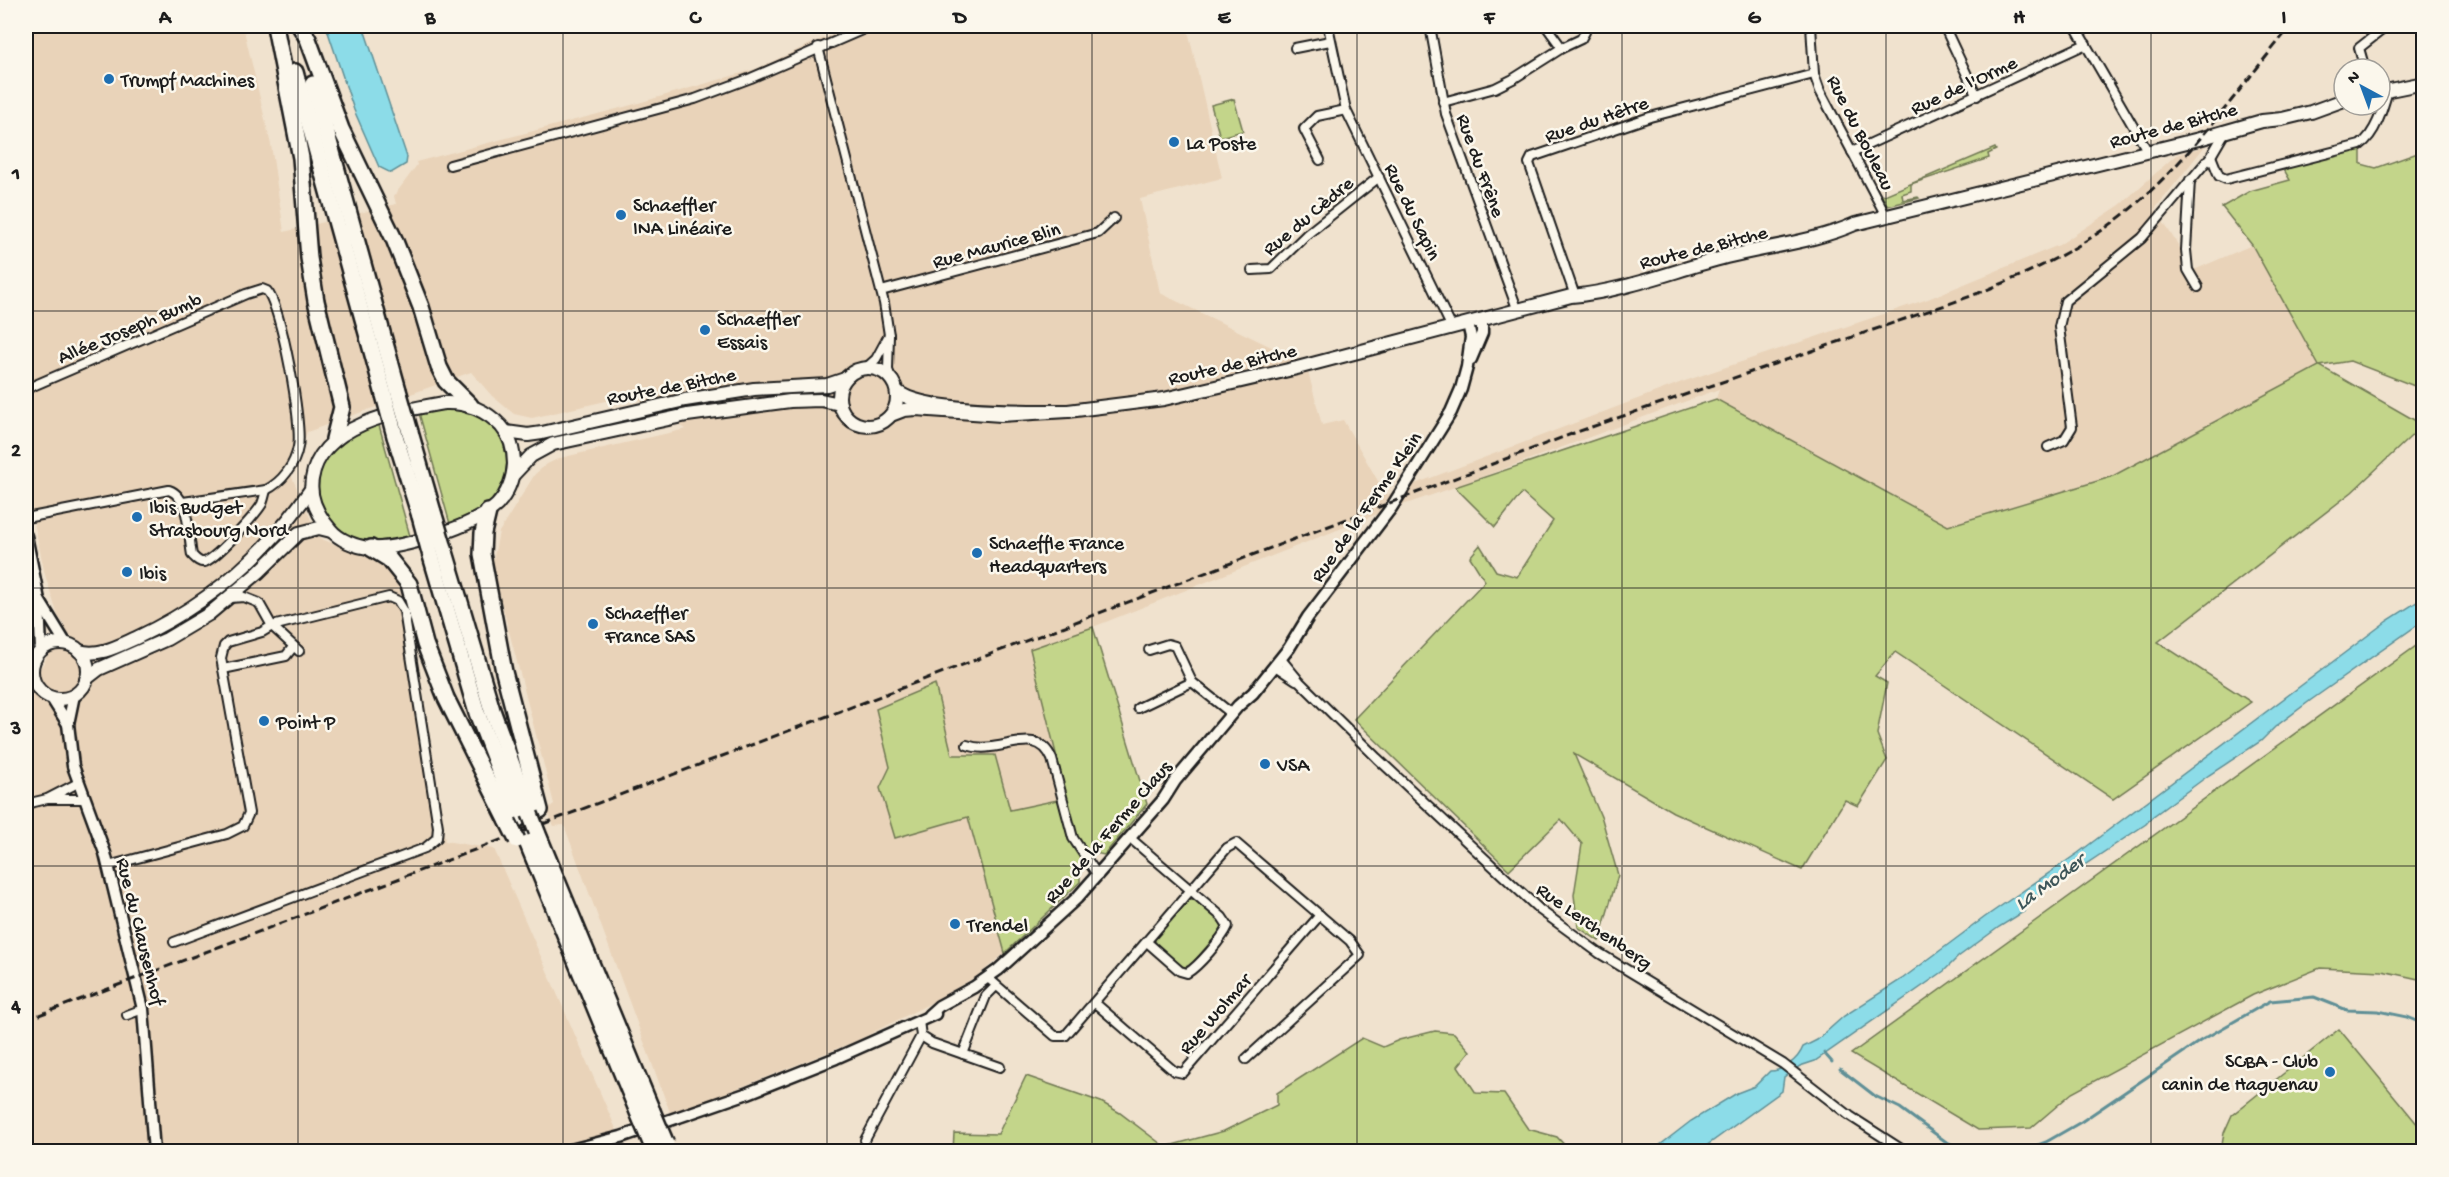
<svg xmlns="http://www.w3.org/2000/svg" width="2449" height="1177" font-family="'Gochi Hand',sans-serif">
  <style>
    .built { fill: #e9d3b9 }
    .green { fill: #c3d58a; stroke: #707853; stroke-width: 1.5 }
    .water { fill: #8cdce8; stroke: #5f8f96; stroke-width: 1.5 }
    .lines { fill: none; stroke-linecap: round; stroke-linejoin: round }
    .stream { stroke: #5f8f96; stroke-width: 3 }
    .street-casing { stroke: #1c1c1c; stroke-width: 12 }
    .secondary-casing { stroke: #1c1c1c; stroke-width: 15 }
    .primary-casing { stroke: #1c1c1c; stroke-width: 16 }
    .highway-casing { stroke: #1c1c1c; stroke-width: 20 }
    .street { stroke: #fbf7ec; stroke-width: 8 }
    .secondary { stroke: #fbf7ec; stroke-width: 10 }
    .primary { stroke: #fbf7ec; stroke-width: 12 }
    .highway { stroke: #fbf7ec; stroke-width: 15 }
    .rail { stroke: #1c1c1c; stroke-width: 3; stroke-dasharray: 9 4.5; stroke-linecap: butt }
    .highway-bridge-casing { stroke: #1c1c1c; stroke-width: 20; stroke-linecap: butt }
    .highway-bridge { stroke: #fbf7ec; stroke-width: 15 }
    .grid { fill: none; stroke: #1c1c1c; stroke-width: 1.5; stroke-opacity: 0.55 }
    .poi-dot { fill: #1f6fb2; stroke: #fbf7ec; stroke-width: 2 }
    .labels { text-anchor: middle; stroke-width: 5; stroke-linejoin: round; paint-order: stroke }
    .poi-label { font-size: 20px; fill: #1c1c1c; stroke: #fbf7ec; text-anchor: start }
    .street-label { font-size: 20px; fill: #1c1c1c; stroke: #fbf7ec }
    .water-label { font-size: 21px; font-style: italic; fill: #3e5659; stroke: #fbf7ec }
    .neatline { fill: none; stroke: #1c1c1c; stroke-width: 2 }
    .grid-label { font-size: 20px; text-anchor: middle; font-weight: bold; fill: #1c1c1c }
  </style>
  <rect width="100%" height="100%" fill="#f0e2ce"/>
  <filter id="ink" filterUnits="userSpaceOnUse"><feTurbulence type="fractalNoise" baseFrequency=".0167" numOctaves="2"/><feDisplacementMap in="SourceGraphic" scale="12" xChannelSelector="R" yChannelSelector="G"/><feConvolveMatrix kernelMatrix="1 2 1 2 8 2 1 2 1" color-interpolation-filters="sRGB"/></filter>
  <g filter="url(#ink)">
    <polygon class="built" points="26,26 243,26 271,145 284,232 396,204 394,196 417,165 416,162 628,106 756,69 819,40 857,26 1187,26 1222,178 1140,199 1160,293 1306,364 1322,425 1343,420 1386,495 1682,382 1928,299 2059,245 2120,205 2176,155 2205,146 2155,209 2194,270 2252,245 2319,366 2111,477 1948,526 1716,399 1719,389 1455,487 1380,513 1093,627 1030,649 1067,798 1010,811 995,756 952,755 934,685 876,708 890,768 880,788 895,838 968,817 1005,953 977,976 927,1005 856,1041 671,1115 564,825 554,826 547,810 554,804 492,566 499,532 535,474 547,464 560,458 686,429 632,395 532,418 514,414 492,396 471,372 307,432 291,475 319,538 389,566 407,606 445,841 494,849 623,1145 597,1152 26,1151 26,694 65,625 58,616 45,575 26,484"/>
    <g class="green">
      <polygon points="1234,99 1243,131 1220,137 1211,105"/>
      <polygon points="1995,148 1996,150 1988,154 1989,158 1911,184 1911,191 1902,194 1903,200 1918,197 1919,198 1888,206 1882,196"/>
      <polygon points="2361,149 2361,164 2376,168 2423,151 2423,386 2417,387 2350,361 2320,366 2423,425 2352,492 2158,642 2251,702 2113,799 1895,652 1875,676 1887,683 1877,734 1887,760 1858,806 1845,800 1802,870 1673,812 1574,754 1602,819 1618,875 1599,941 1578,927 1574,895 1582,844 1561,819 1509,870 1354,719 1485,581 1470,557 1480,545 1496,571 1517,577 1553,521 1522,493 1495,527 1455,487 1716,399 1948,526 2111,477 2319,366 2252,245 2222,207 2250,191 2290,180 2283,168"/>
      <path d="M 448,408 C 459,410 469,411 479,417 C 511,432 515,477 492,501 C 481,513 465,518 450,524 L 419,413 Z"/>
      <path d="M 379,425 L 410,536 C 395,539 375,543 359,540 C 314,531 306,473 337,444 C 348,434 365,430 379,425 Z"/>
      <polygon points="1093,627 1147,804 1104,855 1091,852 1080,861 1080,882 1005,953 968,817 895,838 880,788 890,767 876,709 935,684 952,755 995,755 1010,810 1067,798 1030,649"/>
      <polygon points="2423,641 2423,980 2382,971 2320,968 2253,995 2072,1093 2031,1128 1978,1130 1851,1054"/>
      <polygon points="1195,899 1221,922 1222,929 1190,966 1183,967 1156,945 1155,938 1188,900"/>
      <polygon points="2339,1029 2423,1131 2423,1139 2420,1140 2423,1149 2419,1149 2419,1152 2221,1151 2224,1133 2232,1115"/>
      <polygon points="1435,1031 1454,1033 1470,1051 1458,1066 1476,1093 1504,1094 1528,1129 1557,1137 1570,1151 953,1151 954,1133 998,1134 1026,1076 1101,1102 1120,1113 1165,1147 1224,1131 1277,1105 1277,1093 1362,1038 1383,1047 1399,1040"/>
    </g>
    <g class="water">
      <polygon points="326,26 363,26 407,157 406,164 391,173 379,167 354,110"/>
      <path d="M 2423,598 L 2423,621 L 2311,700 L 2275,727 L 2261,741 L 2209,775 L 2152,817 L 2146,824 L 2029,902 L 2025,911 L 1999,927 L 1958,957 L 1944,971 L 1815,1061 L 1800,1066 L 1784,1077 L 1782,1091 L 1699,1151 L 1651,1152 L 1691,1121 L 1737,1093 L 1755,1086 L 1770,1071 C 1783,1071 1798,1060 1803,1047 L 1817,1040 L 1844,1016 L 1902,979 L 1985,917 L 2078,853 L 2387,621 Z"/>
    </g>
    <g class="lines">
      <g class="stream">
        <polyline points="1824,1053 1832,1062"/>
        <polyline points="1840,1069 1875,1096 1900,1108 1945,1141 1968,1152"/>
        <polyline points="2019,1152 2046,1142 2081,1122 2200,1041 2270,1001 2314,997 2347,1010 2378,1011 2407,1017 2424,1024"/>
      </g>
      <defs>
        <g id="street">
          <polyline points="1328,26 1346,110 1452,328"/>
          <polyline points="1430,26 1446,114 1518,311"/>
          <polyline points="1546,26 1562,48"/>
          <polyline points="1811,26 1814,74 1820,91 1886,216"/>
          <polyline points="1944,26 1977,96"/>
          <polyline points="2075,26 2148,152"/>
          <polyline points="818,47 884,303 889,335"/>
          <polyline points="1295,48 1330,41"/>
          <polyline points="2365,69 2359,48 2387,26"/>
          <polyline points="1443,102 1495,88 1513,79 1562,48 1581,39 1585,32 1584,26"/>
          <polyline points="1852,152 2086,44"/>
          <path d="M 2211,156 L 2219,176 L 2226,179 L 2360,145 C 2376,134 2383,108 2388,90"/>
          <polyline points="1320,160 1304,129 1317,116 1346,110"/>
          <polyline points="450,165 695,99 751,78 871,26"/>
          <polyline points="2190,180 2186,250 2188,270 2198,287"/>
          <polyline points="1252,270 1271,269 1306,235 1379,177"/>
          <polyline points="881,291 1098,233 1114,218"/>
          <polyline points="1575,296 1529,163 1532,157 1650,117 1814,74"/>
          <polyline points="866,368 876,359 889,335 888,370 891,378"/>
          <path d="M 26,389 L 246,294 L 262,289 L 267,291 C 281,306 303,425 298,447 C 295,465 282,482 266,490 L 183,502"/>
          <polyline points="2048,447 2064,440 2072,427 2059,327 2065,301 2142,238 2211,156 2225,132"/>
          <path d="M 26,518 L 169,490 C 190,497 188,535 192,555 C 195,558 199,563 204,562 C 215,560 256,514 262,504 C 264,499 265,494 266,490"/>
          <polyline points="230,598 244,597 259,603 272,626 299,651"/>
          <polyline points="1149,650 1168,644 1175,646 1192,682 1232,714"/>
          <polyline points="1281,659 1300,682 1377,758 1540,910 1599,953 1783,1064 1850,1116 1906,1152"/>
          <polyline points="1275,666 1296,680"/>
          <polyline points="223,669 286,656 293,647"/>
          <polyline points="1138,708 1192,682"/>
          <path d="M 967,745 C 999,757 1036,722 1052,759 L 1073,838 L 1098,876"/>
          <polyline points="48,799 85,799"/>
          <polyline points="26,804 47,799 78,783"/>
          <path d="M 1130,838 L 1222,917 L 1228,926 C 1223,938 1198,967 1187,973 L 1180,971 L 1147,942"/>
          <polyline points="108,866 227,834 243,826 249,813 221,658 224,646 228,642 262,632 272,626 389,597 398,601 404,611 438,827 437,838 425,848 174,942"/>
          <polyline points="988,978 1055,1036 1065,1036 1227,848 1236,843 1350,941 1360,955 1246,1059"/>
          <polyline points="1095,1003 1174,1071 1183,1073 1320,915"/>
          <polyline points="127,1015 143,1009"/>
          <polyline points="921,1036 932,1043 1000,1067"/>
          <polyline points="963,1054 986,996 996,986"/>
          <polyline points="865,1140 921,1036 919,1021"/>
        </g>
        <g id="secondary">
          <polyline points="1471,359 1482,333 1482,320"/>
          <polyline points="26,536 39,600 41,650"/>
          <polyline points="39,600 66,644"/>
          <polyline points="74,695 68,724 73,766 105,853 143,1009 154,1152"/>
          <polyline points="51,697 68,724"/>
          <polyline points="929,1015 939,1006 974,987 998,970 1077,898 1163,800 1175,781 1238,706 1253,693 1289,648 1308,617 1391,508 1451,412 1461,389 1467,367 1471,337 1468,324"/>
          <polyline points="563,1152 621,1137 748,1093 836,1058 935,1014"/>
        </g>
        <g id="primary">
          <polyline points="2380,92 2424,83"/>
          <circle cx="868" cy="397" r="29"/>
          <path d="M 444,403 C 467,402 485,409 501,426 C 510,436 514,451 514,464 C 513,480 508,493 497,505 C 475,526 400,550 370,548 C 356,547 339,540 330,529 C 318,515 309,497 312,479 C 320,424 399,411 444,403 Z"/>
          <path d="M 1068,411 L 1164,399 L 1297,368 L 1571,296 C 1625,291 1675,270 1726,257 C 1770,246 1814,242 1855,224 L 2199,139 L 2262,121 L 2282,119 L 2311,112 L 2344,100"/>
          <path d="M 891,415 L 904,410 L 916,409 L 1001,415 L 1068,411 C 1033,411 921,413 897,391"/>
          <polyline points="506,432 528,435 542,433 685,400 754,389 827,385 845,379"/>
          <polyline points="513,475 531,456 553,444 687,415 790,401 821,400 840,404"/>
          <circle cx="60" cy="671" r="28"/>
          <path d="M 79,651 C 99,657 118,646 136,638 C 207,605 267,554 311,489"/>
          <polyline points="86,679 99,669 167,639 209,614 259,572 299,533 319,528 331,531"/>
        </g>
        <g id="highway">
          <polyline points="275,26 301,158 309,258 316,301 342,407 334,439"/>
          <polyline points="300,26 308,39 341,129 394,239 421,307 439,367 446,381 470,405"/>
          <polyline points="295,72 384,395"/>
          <polyline points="313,84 398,390"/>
          <polyline points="410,432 433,512"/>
          <polyline points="395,436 420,516"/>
          <polyline points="488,512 483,533 482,554 504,672 540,810"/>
          <polyline points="443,545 492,710 530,814"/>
          <polyline points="371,548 389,559 409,584 425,644 446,698 508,822"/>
          <polyline points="429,549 477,713 518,819"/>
          <polyline points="537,832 652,1111"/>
          <polyline points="525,837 640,1117"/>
        </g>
      </defs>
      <use href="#street" class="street-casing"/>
      <use href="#secondary" class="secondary-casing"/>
      <use href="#primary" class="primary-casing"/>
      <use href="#highway" class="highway-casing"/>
      <use href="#street" class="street"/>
      <use href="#secondary" class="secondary"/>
      <use href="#primary" class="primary"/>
      <use href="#highway" class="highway"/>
      <path class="rail" d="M 26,1020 L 1574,433 L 1960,300 C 2023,277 2084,249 2136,204 C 2195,153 2241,86 2291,26"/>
      <defs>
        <g id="highway-bridge">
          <polyline points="398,390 410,432"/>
          <polyline points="384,395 395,436"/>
          <polyline points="433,512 443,545"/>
          <polyline points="420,516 429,549"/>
          <polyline points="530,814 537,832"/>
          <polyline points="508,822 517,840"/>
          <polyline points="652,1111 666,1144"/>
          <polyline points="640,1117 654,1150"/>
        </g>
      </defs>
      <use href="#highway-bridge" class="highway-bridge-casing"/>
      <use href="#highway-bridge" class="highway-bridge"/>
    </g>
  </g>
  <path class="grid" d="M 298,26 L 298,1152M 563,26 L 563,1152M 827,26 L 827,1152M 1092,26 L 1092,1152M 1357,26 L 1357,1152M 1622,26 L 1622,1152M 1886,26 L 1886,1152M 2151,26 L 2151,1152M 26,311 L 2424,311M 26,588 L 2424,588M 26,866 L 2424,866"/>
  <g class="poi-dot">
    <circle cx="109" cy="79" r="6"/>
    <circle cx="1174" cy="142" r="6"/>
    <circle cx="621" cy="215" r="6"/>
    <circle cx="705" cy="330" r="6"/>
    <circle cx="137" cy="517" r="6"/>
    <circle cx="977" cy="553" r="6"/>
    <circle cx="127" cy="572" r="6"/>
    <circle cx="593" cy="624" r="6"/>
    <circle cx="264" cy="721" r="6"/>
    <circle cx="1265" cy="764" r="6"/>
    <circle cx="955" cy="924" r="6"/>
    <circle cx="2330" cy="1072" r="6"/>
  </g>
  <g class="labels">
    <g class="poi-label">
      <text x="121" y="86">Trumpf Machines</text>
      <text x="1186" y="149">La Poste</text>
      <text x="633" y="211">Schaeffler<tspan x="633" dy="23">INA Linéaire</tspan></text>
      <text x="717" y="325">Schaeffler<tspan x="717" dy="23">Essais</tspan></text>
      <text x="149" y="513">Ibis Budget<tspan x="149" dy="23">Strasbourg Nord</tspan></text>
      <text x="989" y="549">Schaeffle France<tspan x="989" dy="23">Headquarters</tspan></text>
      <text x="139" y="579">Ibis</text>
      <text x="605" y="619">Schaeffler<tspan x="605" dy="23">France SAS</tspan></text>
      <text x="276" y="728">Point P</text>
      <text x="1277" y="771">VSA</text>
      <text x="967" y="931">Trendel</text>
      <text x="2318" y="1067" text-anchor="end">SCBA - Club<tspan x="2318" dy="23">canin de Haguenau</tspan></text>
    </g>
    <g class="street-label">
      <text transform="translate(1963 84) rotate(-25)" y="7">Rue de l'Orme</text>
      <text transform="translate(1596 118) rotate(-19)" y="7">Rue du Hêtre</text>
      <text transform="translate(2173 124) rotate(-15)" y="7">Route de Bitche</text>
      <text transform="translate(1862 132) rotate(63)" y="7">Rue du Bouleau</text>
      <text transform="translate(1482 165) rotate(70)" y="7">Rue du Frêne</text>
      <text transform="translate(1414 211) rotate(64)" y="7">Rue du Sapin</text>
      <text transform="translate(1307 215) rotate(-40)" y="7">Rue du Cèdre</text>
      <text transform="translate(996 244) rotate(-15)" y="7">Rue Maurice Blin</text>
      <text transform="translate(1703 246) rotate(-14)" y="7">Route de Bitche</text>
      <text transform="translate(129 327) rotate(-23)" y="7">Allée Joseph Bumb</text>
      <text transform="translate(1232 363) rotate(-13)" y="7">Route de Bitche</text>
      <text transform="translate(671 385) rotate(-11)" y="7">Route de Bitche</text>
      <text transform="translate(1365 506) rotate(-55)" y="7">Rue de la Ferme Klein</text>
      <text transform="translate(1107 831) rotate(-49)" y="7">Rue de la Ferme Claus</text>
      <text transform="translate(1595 925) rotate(35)" y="7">Rue Lerchenberg</text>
      <text transform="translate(142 931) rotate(76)" y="7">Rue du Clausenhof</text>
      <text transform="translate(1214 1013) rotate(-49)" y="7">Rue Wolmar</text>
    </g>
    <g class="water-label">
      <text transform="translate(2049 881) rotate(-36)" y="7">La Moder</text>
    </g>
  </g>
  <rect width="2449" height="1177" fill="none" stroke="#fbf7ec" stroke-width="66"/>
  <g transform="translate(2362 87) rotate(319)"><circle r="28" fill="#fbf7ec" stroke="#a29f99" stroke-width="1.5"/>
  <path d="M0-4.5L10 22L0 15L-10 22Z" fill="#1f6fb2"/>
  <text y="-9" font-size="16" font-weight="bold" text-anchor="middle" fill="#1c1c1c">N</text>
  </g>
  <rect x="33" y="33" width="2383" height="1111" class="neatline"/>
  <g class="grid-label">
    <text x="165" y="23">A</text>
    <text x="430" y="23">B</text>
    <text x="695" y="23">C</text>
    <text x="960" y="23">D</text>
    <text x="1224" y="23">E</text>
    <text x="1489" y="23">F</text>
    <text x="1754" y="23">G</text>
    <text x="2019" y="23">H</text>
    <text x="2284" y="23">I</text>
    <text x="16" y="179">1</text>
    <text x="16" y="456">2</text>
    <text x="16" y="734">3</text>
    <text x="16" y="1012">4</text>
  </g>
</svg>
